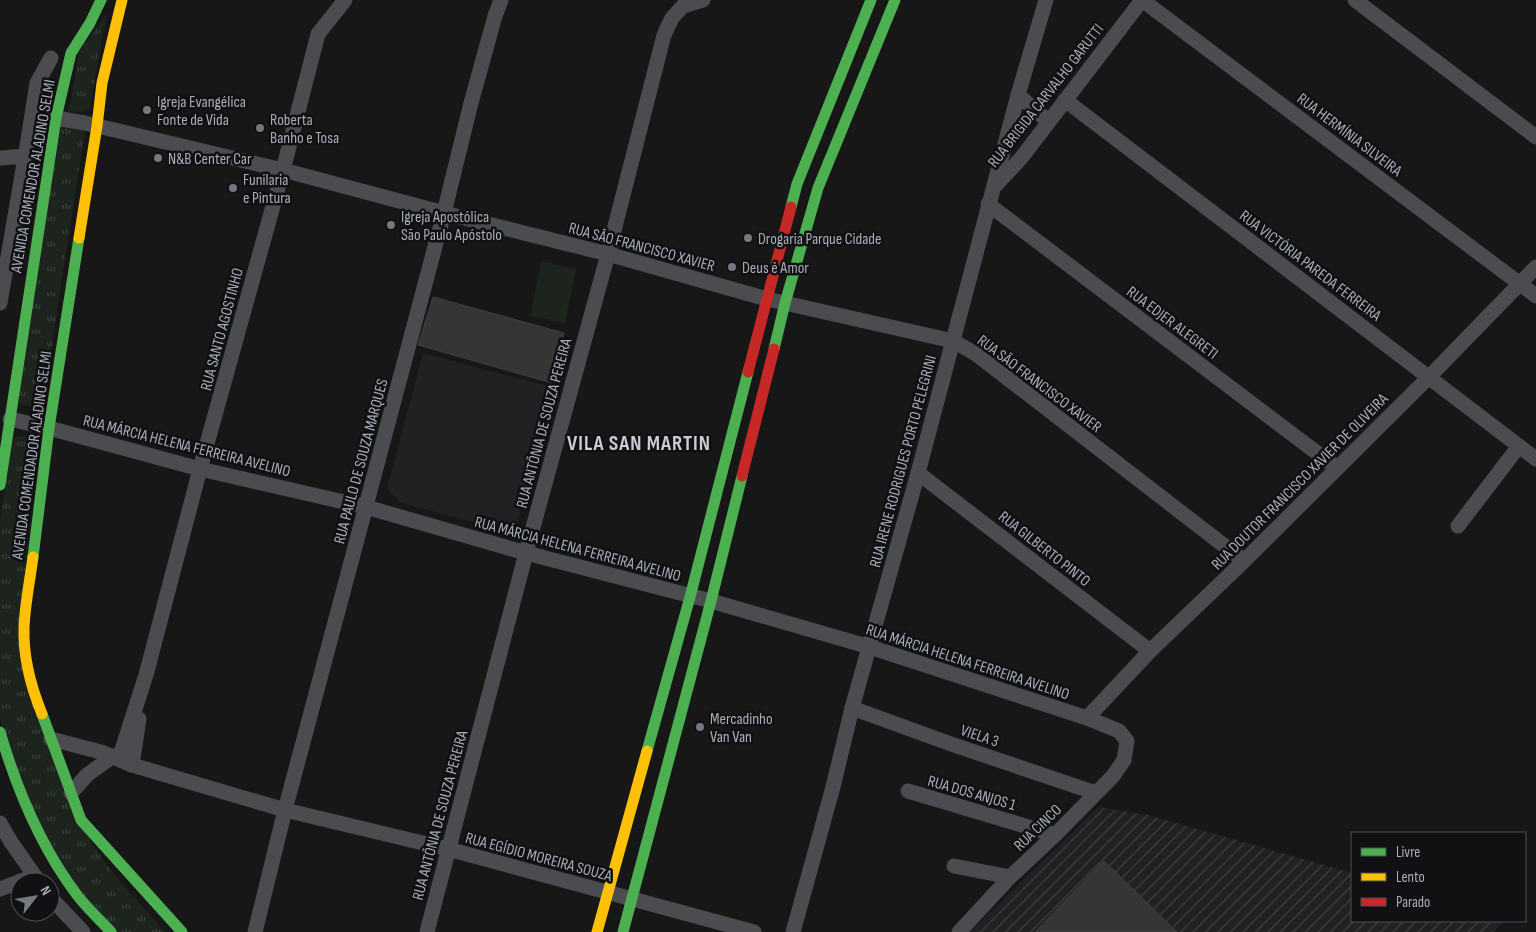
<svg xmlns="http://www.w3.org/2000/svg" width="1536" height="932" font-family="'Sofia Sans Condensed',sans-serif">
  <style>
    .built { fill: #212123 }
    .industrial { fill: url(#industrial-furrows) }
    .grass { fill: #1d241e }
    .park { fill: url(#park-tufts) }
    .building { fill: #353536; stroke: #3f4043 }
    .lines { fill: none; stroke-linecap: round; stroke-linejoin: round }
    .street { stroke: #4b4c50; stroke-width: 15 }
    .fast { stroke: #4caf50; stroke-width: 11 }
    .slow { stroke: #ffc107; stroke-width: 11 }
    .jam { stroke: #c62828; stroke-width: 11 }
    .poi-dot { fill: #757880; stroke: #111113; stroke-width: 2 }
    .labels { text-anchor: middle; stroke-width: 5; stroke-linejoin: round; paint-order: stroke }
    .street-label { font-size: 16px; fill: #a8adb8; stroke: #111113 }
    .poi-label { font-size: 16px; fill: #a8adb8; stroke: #111113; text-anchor: start }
    .district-label { font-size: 21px; font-weight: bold; letter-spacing: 1px; fill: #c9ccd4; stroke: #111113 }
  </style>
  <defs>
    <pattern id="industrial-furrows" width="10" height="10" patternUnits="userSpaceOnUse" patternTransform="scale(1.25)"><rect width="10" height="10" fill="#212123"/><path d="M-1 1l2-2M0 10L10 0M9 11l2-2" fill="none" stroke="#3e3f41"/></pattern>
    <pattern id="park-tufts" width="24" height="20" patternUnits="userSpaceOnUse" patternTransform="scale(1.25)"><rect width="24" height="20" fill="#1d241e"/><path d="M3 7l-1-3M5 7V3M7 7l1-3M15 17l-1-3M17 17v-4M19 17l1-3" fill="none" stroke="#3b413d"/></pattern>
  </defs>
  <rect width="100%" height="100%" fill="#171717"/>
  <polygon class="built" points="423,353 548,386 517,525 507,531 401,503 387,489"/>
  <polygon class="industrial" points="1098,807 1148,815 1352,873 1352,921 1503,921 1493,932 970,932"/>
  <polygon class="grass" points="541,261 576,269 565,323 530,316"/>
  <g class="park">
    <polygon points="107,13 89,110 84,112 69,111 79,52"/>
    <polygon points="58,125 85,131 42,408 18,404"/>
    <polygon points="24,436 36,441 19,653 71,812 112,872 165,932 116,932 77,891 17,781 0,717 0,521 11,447 14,438"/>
  </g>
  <g class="building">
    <polygon points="433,297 564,333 552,383 418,345"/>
    <polygon points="1104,861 1177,932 1035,932"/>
  </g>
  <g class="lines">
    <g class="street">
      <polyline points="1142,0 1536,296"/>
      <polyline points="1355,0 1536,137"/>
      <polyline points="1018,95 1048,121"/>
      <polyline points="1065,100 1536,459"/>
      <polyline points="56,118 85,123 283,170 444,213 608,254 767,299 953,341 976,354 1244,561"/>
      <polyline points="0,158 26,156"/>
      <polyline points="996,185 1022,157 1142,0"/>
      <polyline points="988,204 1337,468"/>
      <polyline points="0,303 27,146 37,83 51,58"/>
      <polyline points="10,419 49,428 200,469 366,507 526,553 711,601 870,647 1087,718 1119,731 1127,741 1124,760 1113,776 1055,835 1010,877 959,932"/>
      <polyline points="918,473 1150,651"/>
      <polyline points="1458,526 1519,446"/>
      <polyline points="852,708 951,744 1096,793"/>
      <polyline points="1087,718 1150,651 1244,561 1429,377 1536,267"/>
      <polyline points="51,739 101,752 132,765 285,810 448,849 754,932"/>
      <polyline points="119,759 146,675 200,469 283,170 318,34 345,0"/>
      <polyline points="132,765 139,719"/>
      <polyline points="908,791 1055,835"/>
      <polyline points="71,793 87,775 113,756"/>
      <polyline points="0,823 11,842 39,882"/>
      <polyline points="954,866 1010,877"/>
      <polyline points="0,889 34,876"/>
      <polyline points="50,897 83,932"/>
      <polyline points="255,932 285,810 444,213 471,103 495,16 501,0"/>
      <polyline points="427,932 526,553 608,254 664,35 672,18 683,6 703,0"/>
      <polyline points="793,932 833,787 852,708 918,473 1018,95 1046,0"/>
    </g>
    <g class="fast">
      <polyline points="791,207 797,184 871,0"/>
      <polyline points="774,349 785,303 818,188 895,0"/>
      <polyline points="0,485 56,118 71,53 90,23 101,0"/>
      <polyline points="33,557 49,428 79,238"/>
      <polyline points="42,714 81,820 182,932"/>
      <path d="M 0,732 C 17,790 40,846 77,895 C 87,908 100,920 111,932"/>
      <polyline points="647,751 690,597 748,372"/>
      <polyline points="623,932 711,601 742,476"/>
    </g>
    <g class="slow">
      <polyline points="79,238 97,126 102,83 122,0"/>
      <path d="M 33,557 C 30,580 25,604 24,627 C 23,656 31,687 42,714"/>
      <polyline points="597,932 647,751"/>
    </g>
    <g class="jam">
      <polyline points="748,372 791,207"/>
      <polyline points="742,476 774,349"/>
    </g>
  </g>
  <g class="poi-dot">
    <circle cx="147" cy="110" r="5"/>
    <circle cx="260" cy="128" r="5"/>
    <circle cx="158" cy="158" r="5"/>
    <circle cx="233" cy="188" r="5"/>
    <circle cx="391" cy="225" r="5"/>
    <circle cx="748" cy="238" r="5"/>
    <circle cx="732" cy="267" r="5"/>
    <circle cx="700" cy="727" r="5"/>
  </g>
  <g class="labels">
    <g class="street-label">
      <text transform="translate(1045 95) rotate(-52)" y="6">RUA BRIGIDA CARVALHO GARUTTI</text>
      <text transform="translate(1350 134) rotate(37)" y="6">RUA HERMÍNIA SILVEIRA</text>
      <text transform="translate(32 176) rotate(-80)" y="6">AVENIDA COMENDOR ALADINO SELMI</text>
      <text transform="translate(642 246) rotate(15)" y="6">RUA SÃO FRANCISCO XAVIER</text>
      <text transform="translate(1311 265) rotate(37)" y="6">RUA VICTÓRIA PAREDA FERREIRA</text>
      <text transform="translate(1173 322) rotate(37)" y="6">RUA EDJER ALEGRETI</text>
      <text transform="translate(221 329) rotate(-75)" y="6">RUA SANTO AGOSTINHO</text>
      <text transform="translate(1040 383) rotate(37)" y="6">RUA SÃO FRANCISCO XAVIER</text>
      <text transform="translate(543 423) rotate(-75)" y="6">RUA ANTÔNIA DE SOUZA PEREIRA</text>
      <text transform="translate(187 445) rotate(14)" y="6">RUA MÁRCIA HELENA FERREIRA AVELINO</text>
      <text transform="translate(31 455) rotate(-82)" y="6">AVENIDA COMENDADOR ALADINO SELMI</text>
      <text transform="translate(360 461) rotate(-75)" y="6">RUA PAULO DE SOUZA MARQUES</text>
      <text transform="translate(902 461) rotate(-75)" y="6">RUA IRENE RODRIGUES PORTO PELEGRINI</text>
      <text transform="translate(1299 481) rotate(-45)" y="6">RUA DOUTOR FRANCISCO XAVIER DE OLIVEIRA</text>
      <text transform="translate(578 548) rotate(15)" y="6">RUA MÁRCIA HELENA FERREIRA AVELINO</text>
      <text transform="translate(1045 548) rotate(38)" y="6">RUA GILBERTO PINTO</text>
      <text transform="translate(968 661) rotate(18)" y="6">RUA MÁRCIA HELENA FERREIRA AVELINO</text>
      <text transform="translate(980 735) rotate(19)" y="6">VIELA 3</text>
      <text transform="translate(972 792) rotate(16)" y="6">RUA DOS ANJOS 1</text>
      <text transform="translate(439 815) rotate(-75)" y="6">RUA ANTÔNIA DE SOUZA PEREIRA</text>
      <text transform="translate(1037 827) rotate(-44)" y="6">RUA CINCO</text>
      <text transform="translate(539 856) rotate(15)" y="6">RUA EGÍDIO MOREIRA SOUZA</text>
    </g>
    <g class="poi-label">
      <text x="157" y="107">Igreja Evangélica<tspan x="157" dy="18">Fonte de Vida</tspan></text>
      <text x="270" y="125">Roberta<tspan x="270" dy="18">Banho e Tosa</tspan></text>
      <text x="168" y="164">N&amp;B Center Car</text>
      <text x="243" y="185">Funilaria<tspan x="243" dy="18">e Pintura</tspan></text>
      <text x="401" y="222">Igreja Apostólica<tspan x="401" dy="18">São Paulo Apóstolo</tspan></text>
      <text x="758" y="244">Drogaria Parque Cidade</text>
      <text x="742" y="273">Deus é Amor</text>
      <text x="710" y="724">Mercadinho<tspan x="710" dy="18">Van Van</tspan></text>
    </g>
    <g class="district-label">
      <text x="639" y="450">VILA SAN MARTIN</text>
    </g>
  </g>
  <rect x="1351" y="832" width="175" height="90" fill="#111113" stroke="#4d4f55"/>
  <rect x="1361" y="848" width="25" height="8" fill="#4caf50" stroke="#4d4f55"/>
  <text x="1396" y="857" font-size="15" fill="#a8adb8">Livre</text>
  <rect x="1361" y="873" width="25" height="8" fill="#ffc107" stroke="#4d4f55"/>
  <text x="1396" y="882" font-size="15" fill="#a8adb8">Lento</text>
  <rect x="1361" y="898" width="25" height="8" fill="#c62828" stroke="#4d4f55"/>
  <text x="1396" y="907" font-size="15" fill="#a8adb8">Parado</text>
  <g transform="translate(35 897) rotate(59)"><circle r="24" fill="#111113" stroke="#4d4f55"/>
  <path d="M0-4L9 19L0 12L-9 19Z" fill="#757880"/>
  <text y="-8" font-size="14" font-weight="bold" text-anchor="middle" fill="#a8adb8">N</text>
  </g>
</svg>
